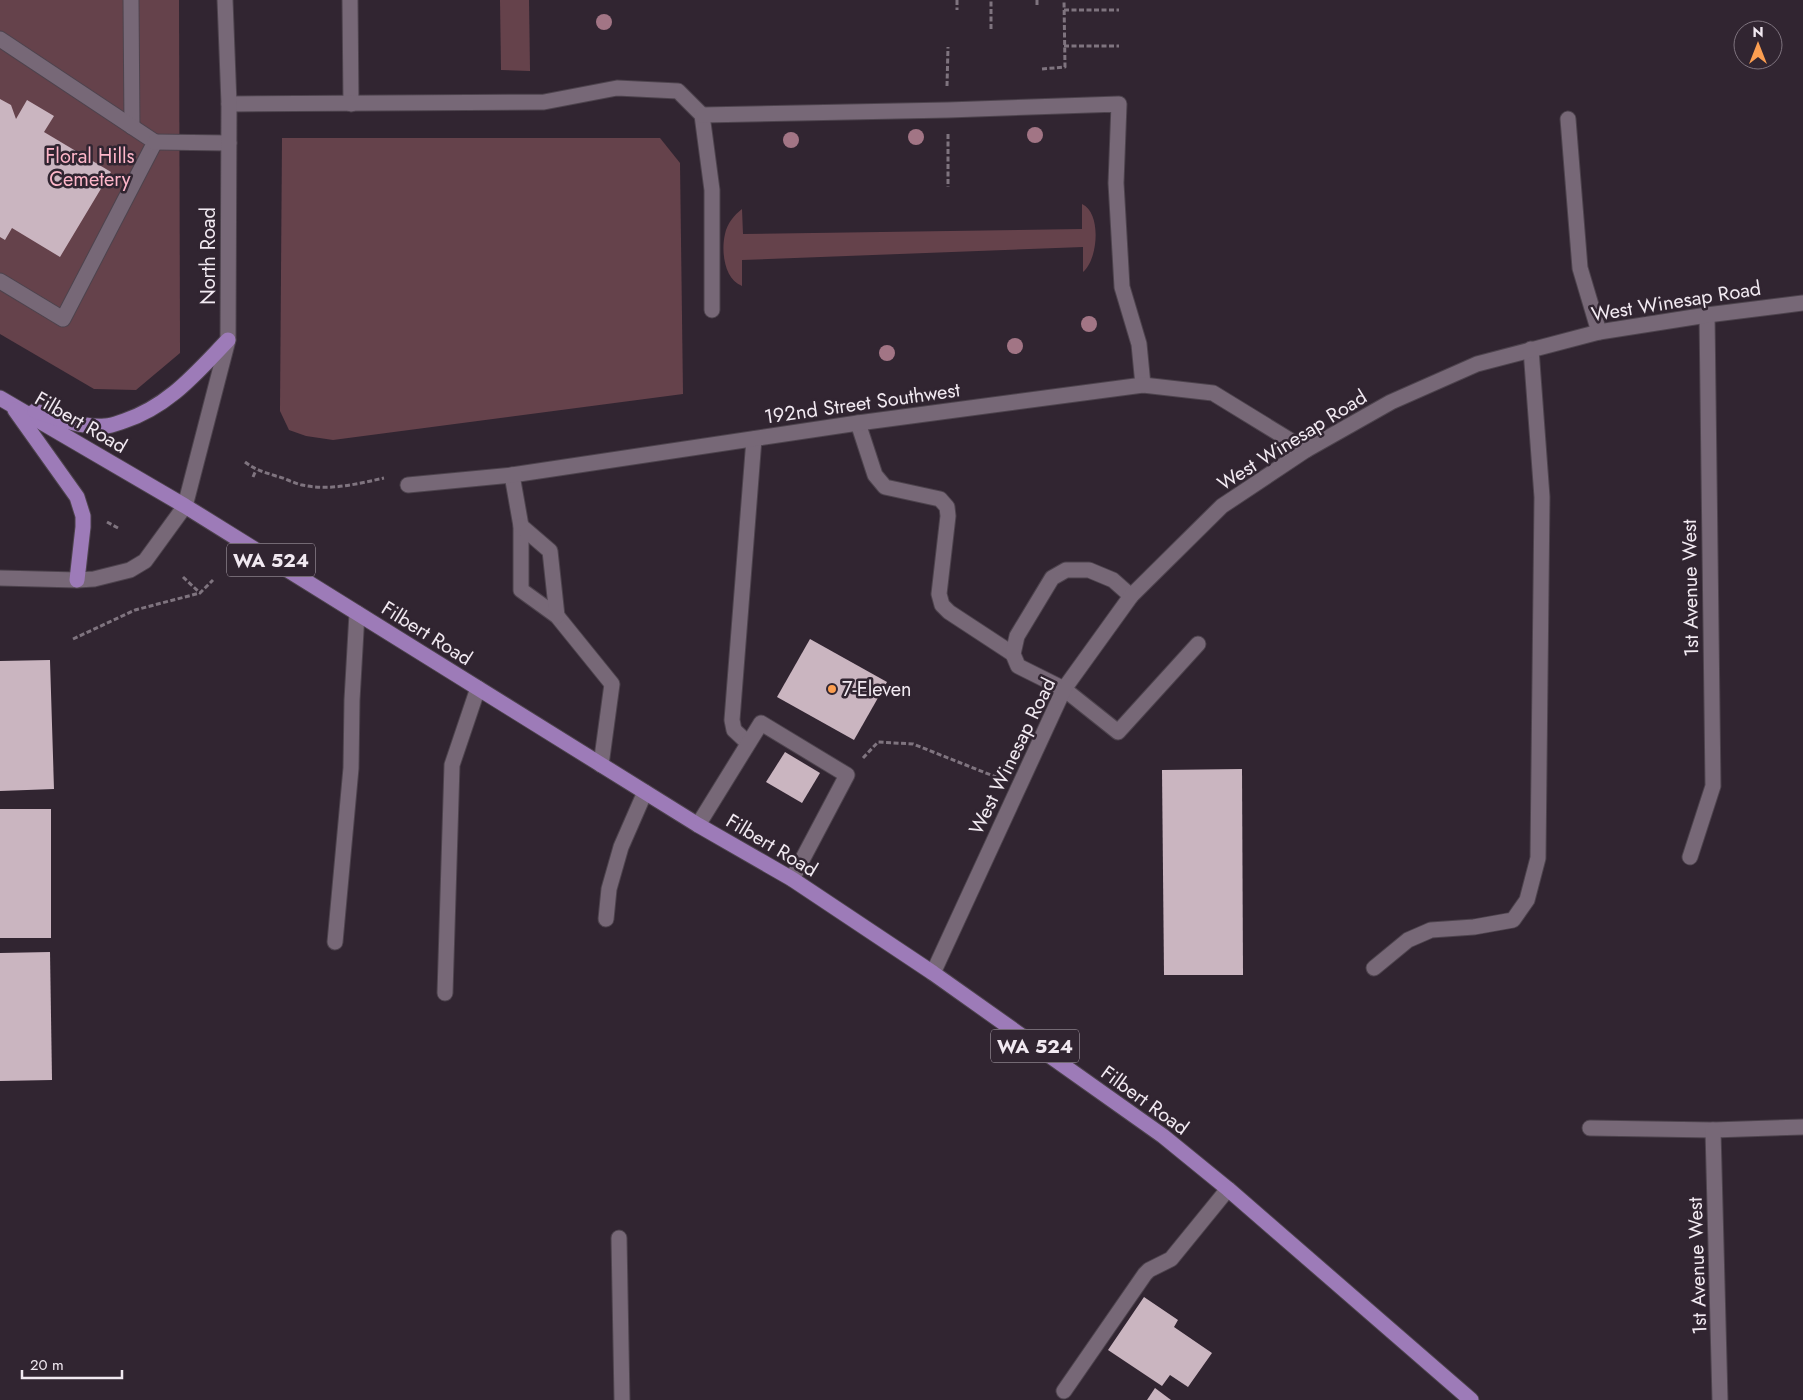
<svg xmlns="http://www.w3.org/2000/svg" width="1803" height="1400" font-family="Jost,sans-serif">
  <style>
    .green { fill: #65424b }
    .building { fill: #cab5c0 }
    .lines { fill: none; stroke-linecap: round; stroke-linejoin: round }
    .lane-casing { stroke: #4d434d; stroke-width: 17 }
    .street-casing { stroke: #4d434d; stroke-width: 17 }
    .secondary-casing { stroke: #4d434d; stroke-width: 17 }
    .primary-casing { stroke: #4d434d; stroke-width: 17 }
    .path { stroke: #7f747f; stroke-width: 3; stroke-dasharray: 5 2.5; stroke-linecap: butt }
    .lane { stroke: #776877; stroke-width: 15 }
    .street { stroke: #776877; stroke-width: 15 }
    .secondary { stroke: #776877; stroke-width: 15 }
    .primary { stroke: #9d7bb8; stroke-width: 15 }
    .tree { fill: #a27585 }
    .poi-dot { fill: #fb9e51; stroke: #312531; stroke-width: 2 }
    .labels { text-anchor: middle; stroke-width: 5; stroke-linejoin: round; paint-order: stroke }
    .shield { fill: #312531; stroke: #b7aeb7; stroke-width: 1 }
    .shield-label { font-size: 19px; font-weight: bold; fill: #f1e9f1 }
    .park-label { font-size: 20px; fill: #feb6c9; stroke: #312531 }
    .street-label { font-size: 20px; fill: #f1e9f1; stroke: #312531 }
    .poi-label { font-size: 20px; fill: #f1e9f1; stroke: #312531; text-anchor: start }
  </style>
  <rect width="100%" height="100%" fill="#312531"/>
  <g class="green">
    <polygon points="0,0 179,0 180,353 136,390 94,389 0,334"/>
    <polygon points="500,0 529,0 530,71 501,70"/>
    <polygon points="282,138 660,138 680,163 683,394 333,440 306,436 289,430 280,411"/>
    <path d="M 1082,204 C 1102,213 1098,260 1083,272 L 1083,247 L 742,260 L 742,286 C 724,279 721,251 725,234 C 727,224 734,215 742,209 L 743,234 L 1082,229 Z"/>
  </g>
  <g class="building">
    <polygon points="0,99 11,105 16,119 27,100 54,116 44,132 111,172 60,257 12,228 5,240 0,237"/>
    <polygon points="810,639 887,682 854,740 777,697"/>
    <polygon points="50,660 54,789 0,791 0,661"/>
    <polygon points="785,752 820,773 802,803 766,782"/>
    <polygon points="1242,769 1243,975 1164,975 1162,770"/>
    <rect x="0" y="809" width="51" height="129"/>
    <polygon points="50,952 52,1080 0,1081 0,953"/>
    <polygon points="1144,1297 1178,1320 1174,1327 1212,1353 1188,1387 1170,1375 1162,1386 1108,1350"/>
    <polygon points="1155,1388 1171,1400 1147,1400"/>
  </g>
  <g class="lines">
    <defs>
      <g id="lane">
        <polyline points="131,0 132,127"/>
        <polyline points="350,0 351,104"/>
        <polyline points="0,39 155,142 63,319 0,281"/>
        <polyline points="229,104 544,102 617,88 678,91 702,115 712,190 712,310"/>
        <polyline points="702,115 948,110 1119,104 1116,183 1122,287 1139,344 1143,385"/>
        <polyline points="1568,119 1580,268 1599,332"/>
        <polyline points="155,142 229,143"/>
        <polyline points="858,423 875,475 885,487 940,499 947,507 948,516 939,594 942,605 949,612 1013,654"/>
        <polyline points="512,475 521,526 521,590 557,616 612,684 601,765"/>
        <polyline points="521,526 550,551 557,616"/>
        <polyline points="1131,596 1113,580 1089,570 1066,570 1052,578 1017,636 1013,654 1018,666 1064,689 1118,732 1198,644"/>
        <polyline points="748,743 734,730 732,720 754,439"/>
        <polyline points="698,825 761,723 847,775 792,879"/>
        <polyline points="606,919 609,889 621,847 645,792"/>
        <polyline points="335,942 351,768 352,700 357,613"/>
        <polyline points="445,993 452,765 478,688"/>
        <polyline points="1064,1391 1145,1274 1149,1270 1171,1259 1228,1189"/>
      </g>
      <g id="street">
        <polyline points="408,485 512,475 858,423 1143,385 1213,393 1306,450"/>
        <polyline points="1690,857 1713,786 1707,315"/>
        <polyline points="1374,968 1408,940 1431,930 1474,927 1513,920 1527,900 1538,858 1542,497 1531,349"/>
        <polyline points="1590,1128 1713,1130 1803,1127"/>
        <polyline points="1713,1130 1720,1400"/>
        <polyline points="619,1238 622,1400"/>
      </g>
      <g id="secondary">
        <polyline points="0,578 77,580 94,579 130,570 145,561 185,506 228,340 229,104 225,0"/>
        <polyline points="933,973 1064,689 1131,596 1222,506 1306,450 1391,402 1477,364 1599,332 1707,315 1803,303"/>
      </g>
      <g id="primary">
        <polyline points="0,398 185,506 698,825 792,879 933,973 1163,1136 1228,1189 1471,1400"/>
        <polyline points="15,410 77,497 83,516 83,527 77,580"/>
        <path d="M 35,411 C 56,418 83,428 105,426 C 111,426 118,423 124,421 C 169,406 196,373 228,340"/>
      </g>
    </defs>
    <use href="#lane" class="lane-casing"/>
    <use href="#street" class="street-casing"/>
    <use href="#secondary" class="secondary-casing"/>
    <use href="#primary" class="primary-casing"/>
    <g class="path">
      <polyline points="957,0 957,10"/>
      <polyline points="1037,0 1037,6"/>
      <polyline points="1064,10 1119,10"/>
      <polyline points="991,29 991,0"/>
      <polyline points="1064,46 1119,46"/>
      <polyline points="1042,69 1065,67 1064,0"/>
      <polyline points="947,86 948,47"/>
      <polyline points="948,134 948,187"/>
      <path d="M 245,462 C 255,470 264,472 276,476 C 285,478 293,483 302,485 C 330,491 357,484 384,478"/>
      <polyline points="253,477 256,470"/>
      <polyline points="107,522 118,528"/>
      <polyline points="183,577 200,593 213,580"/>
      <polyline points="73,639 135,610 200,593"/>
      <polyline points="863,758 878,742 913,744 996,777"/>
    </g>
    <use href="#lane" class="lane"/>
    <use href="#street" class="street"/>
    <use href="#secondary" class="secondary"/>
    <use href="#primary" class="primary"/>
  </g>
  <g class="tree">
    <circle cx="604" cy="22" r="8"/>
    <circle cx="1035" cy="135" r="8"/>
    <circle cx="916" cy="137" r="8"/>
    <circle cx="791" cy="140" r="8"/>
    <circle cx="1089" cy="324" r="8"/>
    <circle cx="1015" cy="346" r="8"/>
    <circle cx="887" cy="353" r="8"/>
  </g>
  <circle class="poi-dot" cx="832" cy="689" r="5"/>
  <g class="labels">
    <g class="shield">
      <rect x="227" y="543.5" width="88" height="33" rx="4"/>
      <rect x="991" y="1029.5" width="88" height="33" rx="4"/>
    </g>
    <g class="shield-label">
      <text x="271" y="567">WA 524</text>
      <text x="1035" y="1053">WA 524</text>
    </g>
    <g class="park-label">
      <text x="90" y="163">Floral Hills<tspan x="90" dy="23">Cemetery</tspan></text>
    </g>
    <g class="street-label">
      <text transform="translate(208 256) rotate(-90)" y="7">North Road</text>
      <text transform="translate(1676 301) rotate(-9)" y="7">West Winesap Road</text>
      <text transform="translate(862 403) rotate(-8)" y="7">192nd Street Southwest</text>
      <text transform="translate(81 422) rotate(30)" y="7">Filbert Road</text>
      <text transform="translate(1292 440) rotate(-32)" y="7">West Winesap Road</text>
      <text transform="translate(1690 588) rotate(-91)" y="7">1st Avenue West</text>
      <text transform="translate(427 633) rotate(32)" y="7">Filbert Road</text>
      <text transform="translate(1012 756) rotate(-64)" y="7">West Winesap Road</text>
      <text transform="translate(772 845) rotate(31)" y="7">Filbert Road</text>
      <text transform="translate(1145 1100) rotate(36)" y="7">Filbert Road</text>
      <text transform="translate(1697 1266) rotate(-92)" y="7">1st Avenue West</text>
    </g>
    <g class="poi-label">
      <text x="842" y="696">7-Eleven</text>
    </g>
  </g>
  <g transform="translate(1758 45)"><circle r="24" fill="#312531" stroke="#7e737e"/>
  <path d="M0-4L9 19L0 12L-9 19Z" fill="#fb9e51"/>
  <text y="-8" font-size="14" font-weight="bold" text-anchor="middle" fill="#f1e9f1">N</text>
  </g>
  <path d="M22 1370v8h100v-8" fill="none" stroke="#f1e9f1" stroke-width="2.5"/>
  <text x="30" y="1370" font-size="15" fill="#f1e9f1" stroke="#312531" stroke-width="4" paint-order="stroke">20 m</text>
</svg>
